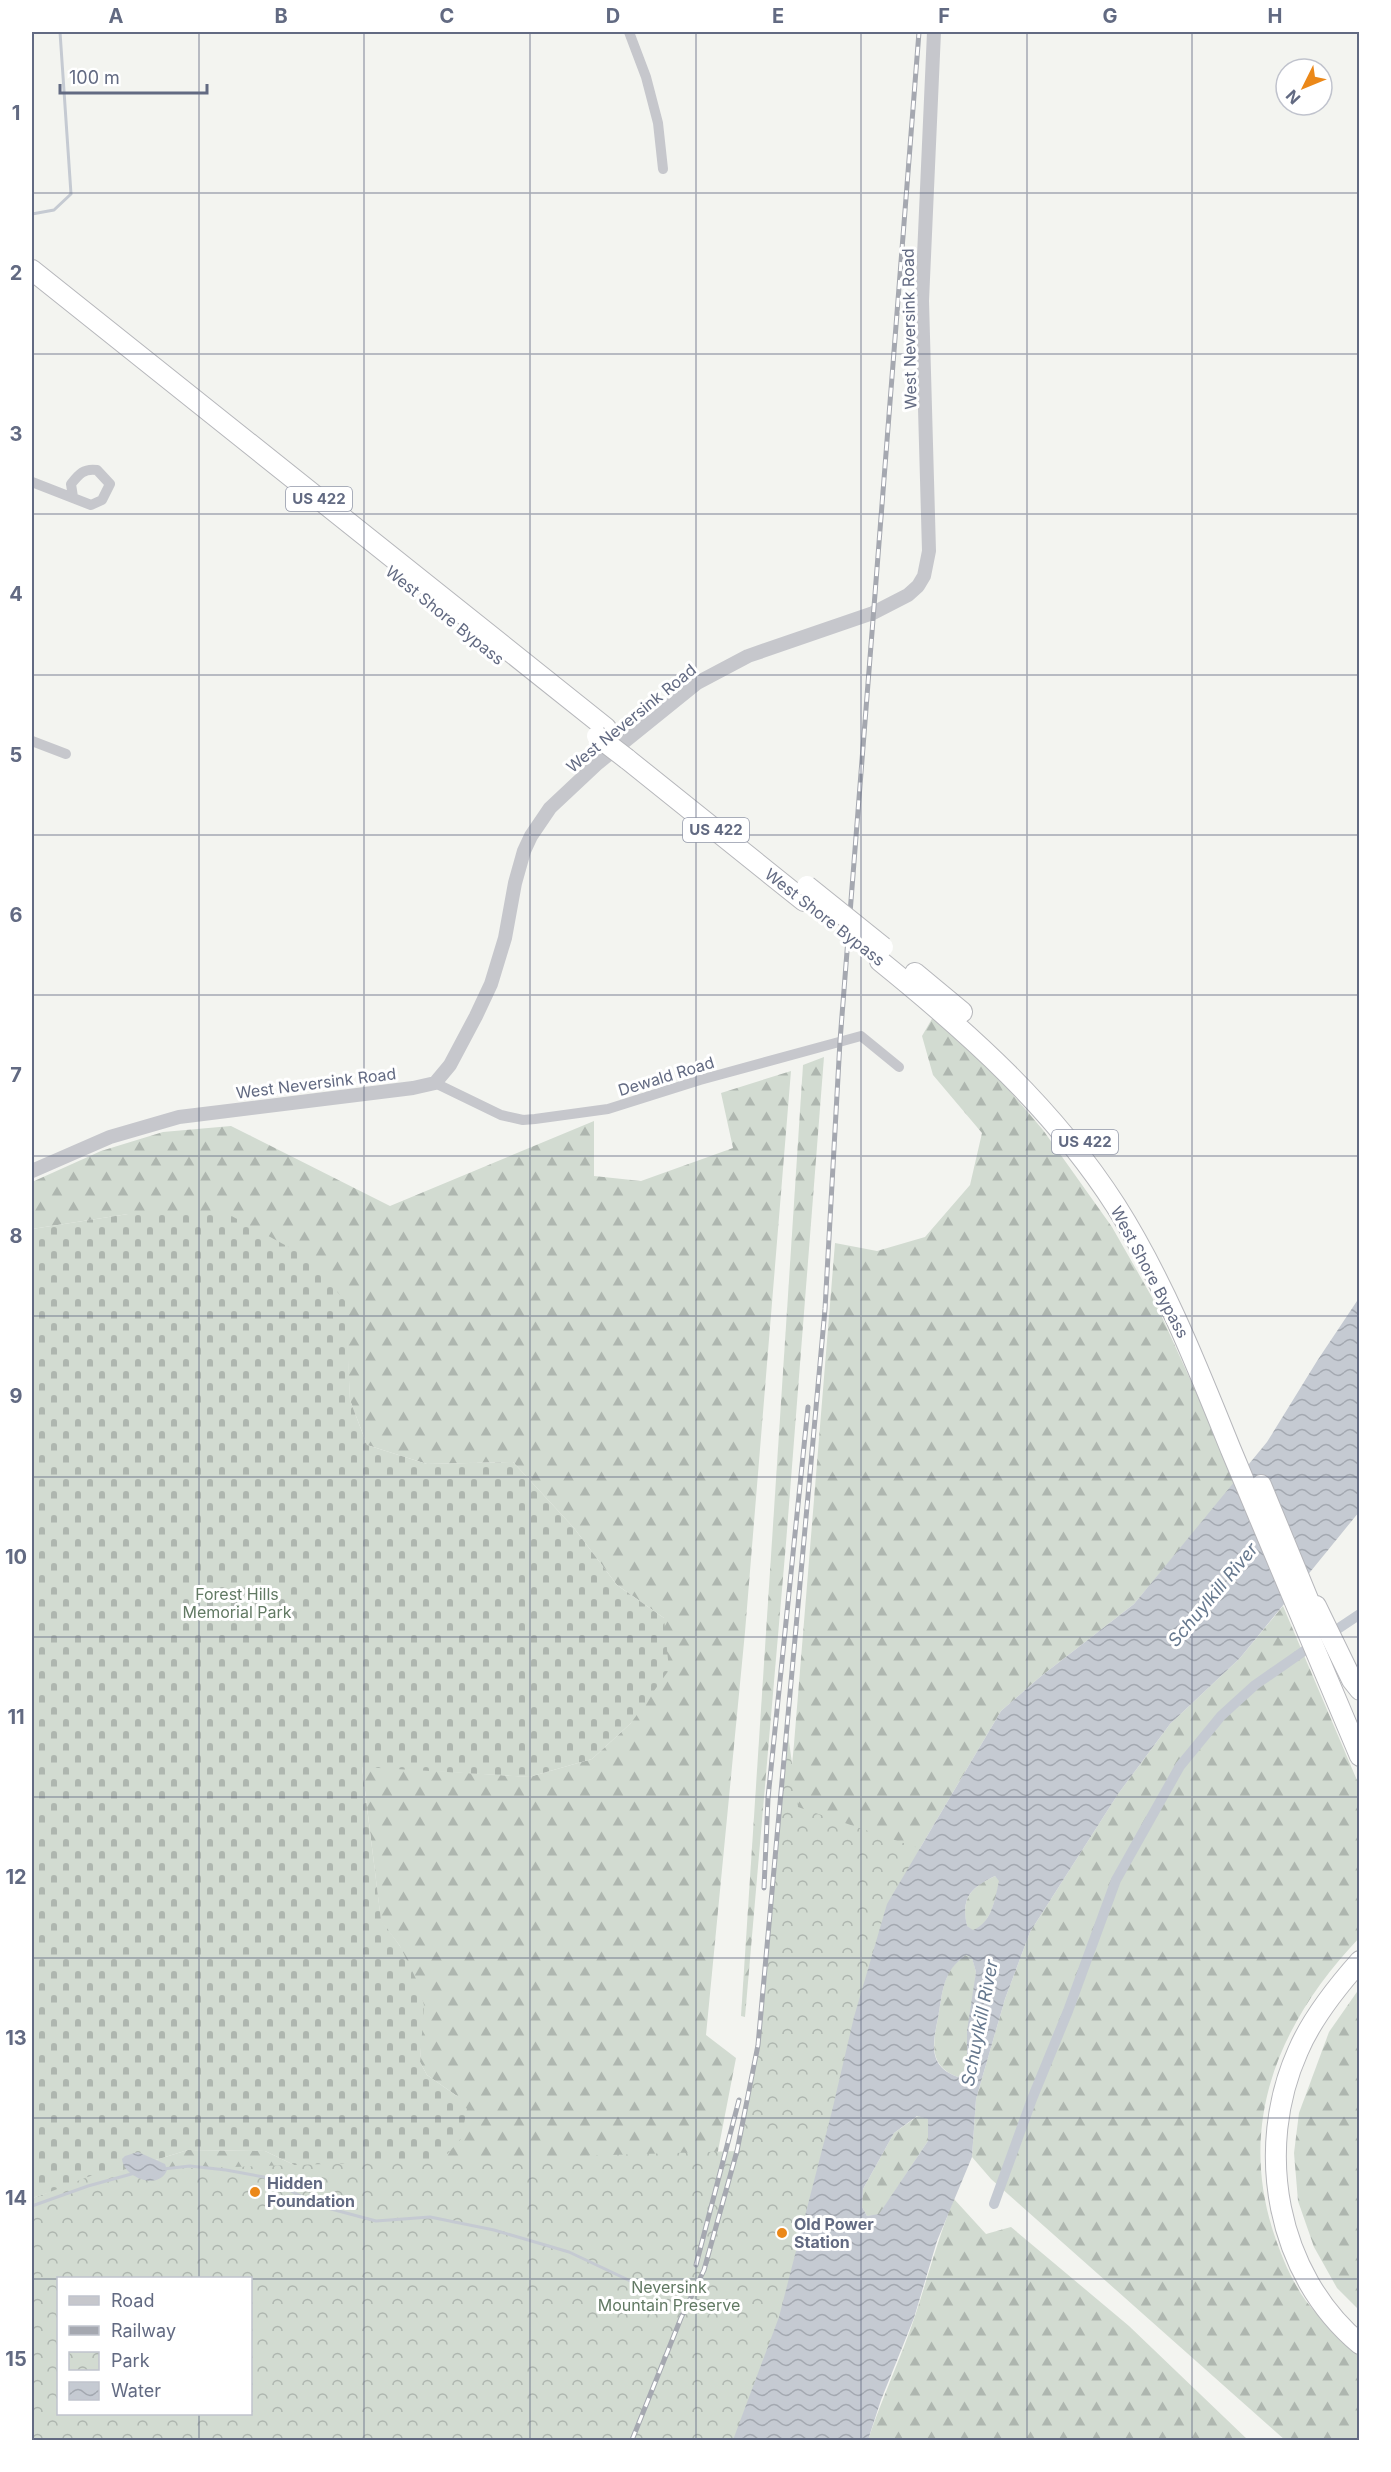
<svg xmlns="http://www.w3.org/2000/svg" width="1391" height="2472" font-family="Inter,sans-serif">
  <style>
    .forest { fill: url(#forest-firs); fill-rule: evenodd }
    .cemetery { fill: url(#cemetery-stones) }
    .park { fill: url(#park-crowns); fill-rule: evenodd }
    .water { fill: url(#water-waves); fill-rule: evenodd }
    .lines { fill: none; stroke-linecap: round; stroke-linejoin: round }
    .stream { stroke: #c5cad2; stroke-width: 3 }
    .canal { stroke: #c5cad2; stroke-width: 10 }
    .motorway-casing { stroke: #b6b7bb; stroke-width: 22 }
    .minor { stroke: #c6c7cc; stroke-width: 10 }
    .tertiary { stroke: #c6c7cc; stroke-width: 14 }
    .motorway { stroke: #fff; stroke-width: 20 }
    .rail-casing { stroke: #a5a8b0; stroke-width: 5 }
    .rail { stroke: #fff; stroke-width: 3; stroke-dasharray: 9; stroke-linecap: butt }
    .motorway-bridge-casing { stroke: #b6b7bb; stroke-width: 22; stroke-linecap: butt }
    .motorway-bridge { stroke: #fff; stroke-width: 20 }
    .grid { fill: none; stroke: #626a82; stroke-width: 1.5; stroke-opacity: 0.55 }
    .poi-dot { fill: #eb8819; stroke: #fff; stroke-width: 2 }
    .labels { text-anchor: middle; stroke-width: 6; stroke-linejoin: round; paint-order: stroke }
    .shield { fill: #fff; stroke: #9197a8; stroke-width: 1.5 }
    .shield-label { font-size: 15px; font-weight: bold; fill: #626a82 }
    .street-label { font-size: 16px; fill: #626a82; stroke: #fff }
    .park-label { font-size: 16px; fill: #617963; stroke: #fff }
    .poi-label { font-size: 16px; font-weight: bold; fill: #626a82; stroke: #fff; text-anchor: start }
    .water-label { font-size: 18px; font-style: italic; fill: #66788e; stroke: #fff }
    .neatline { fill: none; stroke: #626a82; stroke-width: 2 }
    .grid-label { font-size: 20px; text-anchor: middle; font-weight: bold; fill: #626a82 }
  </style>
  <defs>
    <pattern id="forest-firs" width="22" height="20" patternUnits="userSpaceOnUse" patternTransform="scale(1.5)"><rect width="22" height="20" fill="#d2dbd1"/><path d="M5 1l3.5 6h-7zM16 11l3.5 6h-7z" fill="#aeb6af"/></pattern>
    <pattern id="cemetery-stones" width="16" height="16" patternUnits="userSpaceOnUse" patternTransform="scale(1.5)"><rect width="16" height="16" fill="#d2dbd1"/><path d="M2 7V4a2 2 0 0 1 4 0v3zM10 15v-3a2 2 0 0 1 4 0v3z" fill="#aeb6af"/></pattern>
    <pattern id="park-crowns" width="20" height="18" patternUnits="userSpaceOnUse" patternTransform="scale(1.5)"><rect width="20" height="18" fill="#d2dbd1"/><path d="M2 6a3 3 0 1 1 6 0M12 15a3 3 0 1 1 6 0" fill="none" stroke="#aeb6af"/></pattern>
    <pattern id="water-waves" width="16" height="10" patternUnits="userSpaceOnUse" patternTransform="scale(1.5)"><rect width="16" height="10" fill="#c5cad2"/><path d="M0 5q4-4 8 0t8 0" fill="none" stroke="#a3a8b0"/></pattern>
  </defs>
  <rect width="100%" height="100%" fill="#f3f4f0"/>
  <g class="forest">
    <polygon points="933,1017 991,1069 1043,1130 1112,1227 1157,1306 1204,1410 1234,1484 1134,1604 1040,1677 1001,1711 887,1904 766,2037 794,1744 835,1243 877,1251 925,1237 970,1185 982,1133 933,1075 922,1036"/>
    <polygon points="824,1057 786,1543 745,2017 741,2016 803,1065"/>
    <path d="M 791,1071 L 745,1632 L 706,2035 L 736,2058 L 712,2182 L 633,2411 L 32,2440 L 32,2198 L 188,2150 L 265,2151 L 336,2185 L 457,2096 L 427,2075 L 420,2062 L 421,2044 L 400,1946 L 381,1921 L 362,1766 L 529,1777 L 592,1759 L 631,1723 L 664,1618 L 617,1585 L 574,1528 L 513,1462 L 427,1464 L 367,1445 L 350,1400 L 345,1302 L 128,1214 L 32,1229 L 32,1182 L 101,1151 L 163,1132 L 231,1126 L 390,1206 L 594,1121 L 594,1176 L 641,1181 L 733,1148 L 721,1093 ZM 58,2278 L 250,2278 L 250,2414 L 58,2414 Z"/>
    <path d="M 1283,1606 L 1359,1785 L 1360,1937 C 1282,2019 1237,2118 1273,2231 C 1281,2255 1291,2280 1306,2301 C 1322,2321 1342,2339 1359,2357 L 1359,2440 L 1285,2440 L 991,2179 L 972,2157 L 976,2099 L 1005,1999 L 1030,1932 L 1118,1794 L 1170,1724 L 1240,1658 Z"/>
    <path d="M 995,1876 L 1000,1880 C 995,1898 992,1923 973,1931 L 967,1926 C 961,1898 970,1888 995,1876 Z"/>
    <path d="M 965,1955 L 972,1957 L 976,1972 L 967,2069 L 958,2077 C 928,2066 933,2043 938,2018 C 943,1991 942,1972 965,1955 Z"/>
    <polygon points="1359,1989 1360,2310 1359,2310 1337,2288 1314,2247 1298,2201 1294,2153 1299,2113 1329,2032"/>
    <polygon points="918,2116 928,2119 928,2141 879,2215 867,2216 862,2207 863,2189 894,2133"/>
    <path d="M 954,2199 L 986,2234 L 1011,2227 L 1129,2326 L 1248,2440 L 868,2440 C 882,2398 901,2358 915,2316 C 928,2277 938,2238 954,2199 Z"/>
  </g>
  <polygon class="cemetery" points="226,1213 307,1257 346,1302 350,1400 367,1445 427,1464 513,1462 574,1528 617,1585 664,1618 669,1670 631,1723 592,1759 529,1777 362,1767 381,1920 400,1946 417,1981 424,2005 420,2062 427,2075 457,2096 467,2109 461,2139 438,2164 336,2185 265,2151 188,2150 32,2198 32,1229 128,1214"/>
  <path class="park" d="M 787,1727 L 798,1807 L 968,1865 L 951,1884 L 782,2440 L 32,2440 L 32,2199 L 103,2171 L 737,2151 L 758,2045 ZM 58,2278 L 250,2278 L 250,2414 L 58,2414 Z"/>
  <g class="water">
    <path d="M 1359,1298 L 1359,1512 L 1240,1658 L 1170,1724 L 1118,1794 L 1030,1932 L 1005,1999 L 976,2099 L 972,2157 L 937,2241 L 914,2318 L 881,2400 L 868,2440 L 733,2440 L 779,2317 L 832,2111 L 854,2017 L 887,1904 L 1001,1711 L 1040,1677 L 1134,1604 L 1267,1442 L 1317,1361 ZM 995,1876 L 999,1881 C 995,1898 992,1923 973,1930 L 967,1926 C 961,1898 970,1888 995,1876 ZM 966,1955 L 972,1958 L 976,1972 L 967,2031 L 967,2069 L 958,2077 C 927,2066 933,2043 938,2018 C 943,1991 942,1972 966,1955 ZM 917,2116 L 928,2119 L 928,2141 L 879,2214 L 867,2216 L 862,2207 L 863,2189 L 894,2133 Z"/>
    <path d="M 138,2152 L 165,2164 L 167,2170 C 159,2191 124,2178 122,2159 L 125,2156 Z"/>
  </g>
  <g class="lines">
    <g class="stream">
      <polyline points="32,214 54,210 71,194 60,32"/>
      <polyline points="163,2169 190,2166 226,2170 264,2177 320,2206 376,2221 430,2217 494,2230 569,2252 658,2294"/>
      <polyline points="32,2206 88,2186 135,2173"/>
    </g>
    <g class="canal">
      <polyline points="1327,1636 1360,1614"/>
      <polyline points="994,2204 1032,2099 1068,2011 1116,1880 1180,1766 1221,1716 1233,1705 1255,1685 1314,1644"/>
    </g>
    <defs>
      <g id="motorway">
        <polyline points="32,270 606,728"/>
        <polyline points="627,759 804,901"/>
        <path d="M 880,961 C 969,1033 1054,1109 1116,1206 C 1164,1282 1197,1366 1231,1450 C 1274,1552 1316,1654 1360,1756"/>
        <polyline points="915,973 962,1012"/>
        <polyline points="1261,1485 1317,1621"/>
        <polyline points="1316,1606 1352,1680 1360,1690"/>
        <path d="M 1360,1961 C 1336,1988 1312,2018 1298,2051 C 1254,2149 1276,2274 1360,2344"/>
      </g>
    </defs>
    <use href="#motorway" class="motorway-casing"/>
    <g class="minor">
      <polyline points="629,32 646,77 658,123 663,169"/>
      <path d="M 32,482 L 91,505 L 102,500 L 110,484 L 97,470 C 84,468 79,474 71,484 L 73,497"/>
      <polyline points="32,741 66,754"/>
      <polyline points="435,1083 501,1115 523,1120 535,1119 608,1109 700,1080 861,1036 899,1067"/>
    </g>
    <polyline class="tertiary" points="32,1171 110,1137 179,1117 413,1088 435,1083 450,1065 476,1016 491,984 505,938 515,883 524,851 531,836 550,808 598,763 697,683 748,656 873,613 908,595 918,586 924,576 929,551 922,301 934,32"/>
    <use href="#motorway" class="motorway"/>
    <defs>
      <g id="rail">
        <polyline points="764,1888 768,1798 808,1407"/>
        <polyline points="696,2265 739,2100"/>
        <polyline points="632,2440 681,2318 704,2270 737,2151 758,2045 825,1309 840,1041 919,32"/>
      </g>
    </defs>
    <use href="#rail" class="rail-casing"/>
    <use href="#rail" class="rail"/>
    <defs>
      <g id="motorway-bridge">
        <polyline points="597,736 627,759"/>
        <polyline points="807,886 883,947"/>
      </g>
    </defs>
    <use href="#motorway-bridge" class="motorway-bridge-casing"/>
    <use href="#motorway-bridge" class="motorway-bridge"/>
  </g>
  <path class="grid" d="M 199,32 L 199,2278M 364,32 L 364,2440M 530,32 L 530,2440M 696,32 L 696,2440M 861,32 L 861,2440M 1027,32 L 1027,2440M 1192,32 L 1192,2440M 32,193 L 1360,193M 32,354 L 1360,354M 32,514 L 1360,514M 32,675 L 1360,675M 32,835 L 1360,835M 32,995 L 1360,995M 32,1156 L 1360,1156M 32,1316 L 1360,1316M 32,1477 L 1360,1477M 32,1637 L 1360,1637M 32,1797 L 1360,1797M 32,1958 L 1360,1958M 32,2118 L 1360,2118M 32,2279 L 58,2279M 250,2279 L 1360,2279M 199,2414 L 199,2440"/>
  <g class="poi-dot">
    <circle cx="255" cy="2192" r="6"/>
    <circle cx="782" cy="2233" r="6"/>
  </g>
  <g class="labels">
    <g class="shield">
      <rect x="286" y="487" width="66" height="24" rx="4.5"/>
      <rect x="683" y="818" width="66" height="24" rx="4.5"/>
      <rect x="1052" y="1130" width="66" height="24" rx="4.5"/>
    </g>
    <g class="shield-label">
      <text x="319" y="504">US 422</text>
      <text x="716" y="835">US 422</text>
      <text x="1085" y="1147">US 422</text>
    </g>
    <g class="street-label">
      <text transform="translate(909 329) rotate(-91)" y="6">West Neversink Road</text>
      <text transform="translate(445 615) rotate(39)" y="6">West Shore Bypass</text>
      <text transform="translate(631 718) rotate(-39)" y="6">West Neversink Road</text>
      <text transform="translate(825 917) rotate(38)" y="6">West Shore Bypass</text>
      <text transform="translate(666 1076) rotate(-17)" y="6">Dewald Road</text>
      <text transform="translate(316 1083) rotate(-7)" y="6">West Neversink Road</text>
      <text transform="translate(1150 1272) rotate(62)" y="6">West Shore Bypass</text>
    </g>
    <g class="park-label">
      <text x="237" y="1600">Forest Hills<tspan x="237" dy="18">Memorial Park</tspan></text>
      <text x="669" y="2293">Neversink<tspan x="669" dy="18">Mountain Preserve</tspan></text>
    </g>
    <g class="poi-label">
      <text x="267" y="2189">Hidden<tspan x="267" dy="18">Foundation</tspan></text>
      <text x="794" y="2230">Old Power<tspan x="794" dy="18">Station</tspan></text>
    </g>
    <g class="water-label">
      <text transform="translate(1213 1595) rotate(-50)" y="6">Schuylkill River</text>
      <text transform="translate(980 2023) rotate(-79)" y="6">Schuylkill River</text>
    </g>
  </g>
  <rect width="1391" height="2472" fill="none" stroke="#ffffff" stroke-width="66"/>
  <rect x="57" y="2277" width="195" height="138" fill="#ffffff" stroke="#c0c3cd" stroke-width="1.5"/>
  <rect x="69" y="2296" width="30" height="9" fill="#c6c7cc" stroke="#c0c3cd" stroke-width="1.5"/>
  <text x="111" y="2307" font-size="18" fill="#626a82">Road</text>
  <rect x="69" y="2326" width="30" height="9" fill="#a5a8b0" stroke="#c0c3cd" stroke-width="1.5"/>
  <text x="111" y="2337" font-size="18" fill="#626a82">Railway</text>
  <rect x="69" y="2352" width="30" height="18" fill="url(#park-crowns)" stroke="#c0c3cd" stroke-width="1.5"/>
  <text x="111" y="2367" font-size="18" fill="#626a82">Park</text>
  <rect x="69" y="2382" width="30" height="18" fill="url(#water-waves)" stroke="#c0c3cd" stroke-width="1.5"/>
  <text x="111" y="2397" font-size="18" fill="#626a82">Water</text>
  <g transform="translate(1304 87) rotate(227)"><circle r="28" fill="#ffffff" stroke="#c0c3cd" stroke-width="1.5"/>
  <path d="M0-4.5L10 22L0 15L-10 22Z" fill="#eb8819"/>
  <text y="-9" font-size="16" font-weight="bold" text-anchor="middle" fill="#626a82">N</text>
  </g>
  <path d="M60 84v9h147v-9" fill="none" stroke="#626a82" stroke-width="3"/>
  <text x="69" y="84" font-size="18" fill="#626a82" stroke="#ffffff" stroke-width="4.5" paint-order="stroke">100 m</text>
  <rect x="33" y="33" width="1325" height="2406" class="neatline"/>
  <g class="grid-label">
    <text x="116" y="23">A</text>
    <text x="281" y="23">B</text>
    <text x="447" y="23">C</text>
    <text x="613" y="23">D</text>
    <text x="778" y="23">E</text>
    <text x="944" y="23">F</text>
    <text x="1110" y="23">G</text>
    <text x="1275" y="23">H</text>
    <text x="16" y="120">1</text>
    <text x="16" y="280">2</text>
    <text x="16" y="441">3</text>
    <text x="16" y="601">4</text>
    <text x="16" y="762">5</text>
    <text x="16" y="922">6</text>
    <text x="16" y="1082">7</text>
    <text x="16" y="1243">8</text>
    <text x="16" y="1403">9</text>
    <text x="16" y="1564">10</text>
    <text x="16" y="1724">11</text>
    <text x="16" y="1884">12</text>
    <text x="16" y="2045">13</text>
    <text x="16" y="2205">14</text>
    <text x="16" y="2366">15</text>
  </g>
</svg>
